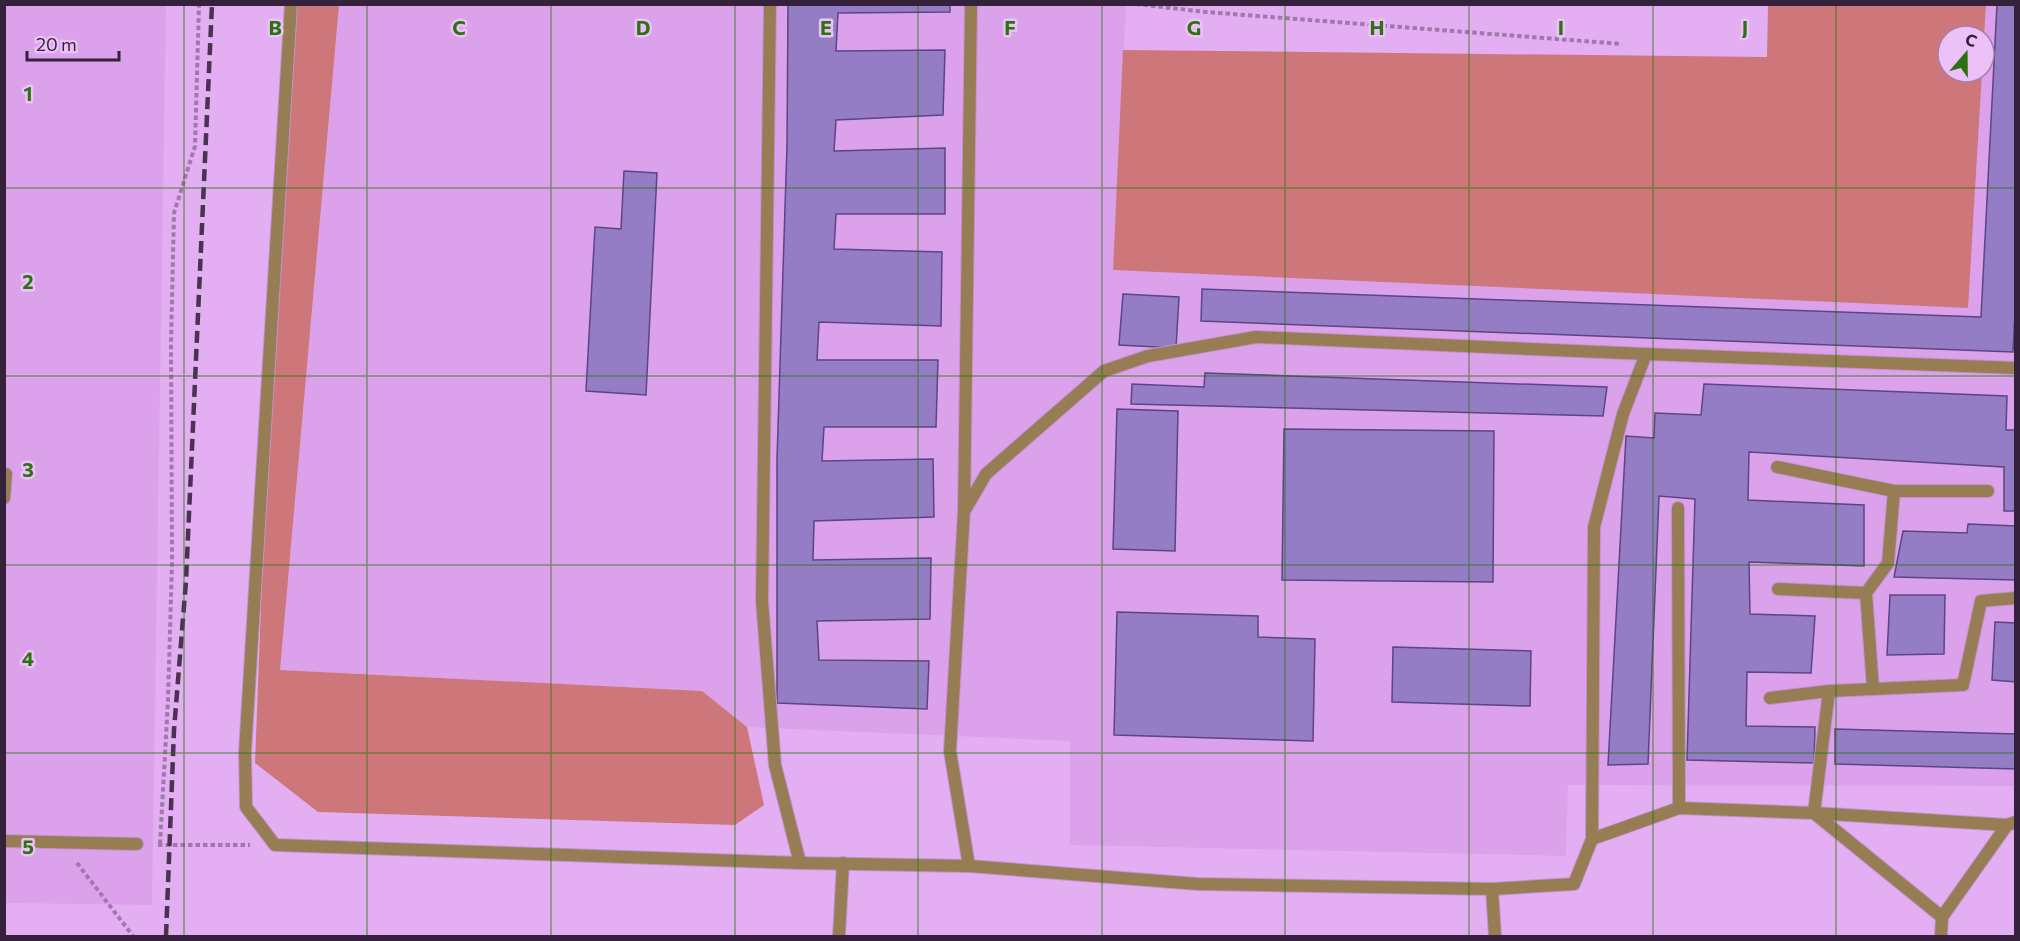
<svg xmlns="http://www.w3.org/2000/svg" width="2020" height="941" font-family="Commissioner,sans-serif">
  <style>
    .built { fill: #dba2eb }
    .green { fill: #ce777a }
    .building { fill: #957dc5; stroke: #5c4486; stroke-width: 1.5 }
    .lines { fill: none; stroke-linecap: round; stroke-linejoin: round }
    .service-casing { stroke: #c093cd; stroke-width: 14 }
    .path { stroke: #a079ac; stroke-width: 4; stroke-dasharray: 4.5 3; stroke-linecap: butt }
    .service { stroke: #967d54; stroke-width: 12 }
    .rail { stroke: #4a3251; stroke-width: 4.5; stroke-dasharray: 12 6; stroke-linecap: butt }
    .grid { fill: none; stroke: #2d7210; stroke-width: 1.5; stroke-opacity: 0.55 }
    .grid-label { font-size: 20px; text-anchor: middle; font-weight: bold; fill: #2d7210; stroke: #ebc1f7; stroke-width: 5; stroke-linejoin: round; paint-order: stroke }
  </style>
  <rect width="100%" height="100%" fill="#e3aff2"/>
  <g class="built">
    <polygon points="5,5 166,5 152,905 5,903"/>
    <polygon points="339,5 1126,5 1113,270 1984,72 1986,5 2015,5 2015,786 1568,785 1566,856 1070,845 1070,741 747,727 702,691 280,670"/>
  </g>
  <g class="green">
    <polygon points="293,5 339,5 280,670 702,691 747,727 764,805 735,825 318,812 255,763 265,501"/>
    <polygon points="1768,5 1986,5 1984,40 1984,36 1948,36 1948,72 1982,72 1968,308 1113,270 1123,50 1767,57"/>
  </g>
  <g class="building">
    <polygon points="788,4 950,4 950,12 838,13 836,51 945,50 943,115 836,120 834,151 945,148 945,214 836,214 834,249 942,252 941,326 819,322 817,360 938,360 936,427 824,427 822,461 933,459 934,517 814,521 813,560 931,558 930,619 817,621 819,660 929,661 927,709 777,703 777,459 787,145"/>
    <polygon points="1997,4 2016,4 2016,294 2013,352 1201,321 1202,289 1981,317"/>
    <polygon points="624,171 657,173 646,395 586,391 595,227 621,229"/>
    <polygon points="1123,294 1179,297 1176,348 1119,345"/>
    <polygon points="1205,373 1607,387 1603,416 1131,404 1132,384 1204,387"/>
    <polygon points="1704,384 2007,396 2006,430 2016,430 2016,511 2004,511 2004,467 1749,452 1748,500 1864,505 1864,566 1749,562 1750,614 1815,616 1811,673 1747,672 1746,726 1815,727 1814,763 1687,760 1695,499 1659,496 1648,764 1608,765 1626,436 1654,438 1655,413 1701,415"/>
    <polygon points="1117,409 1178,411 1175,551 1113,549"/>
    <polygon points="1284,429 1494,431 1493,582 1282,580"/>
    <polygon points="1968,524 2016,526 2016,580 1894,577 1903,531 1967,533"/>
    <polygon points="1890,595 1945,595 1944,654 1887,655"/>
    <polygon points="1117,612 1258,616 1258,637 1315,639 1313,741 1114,735"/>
    <polygon points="1995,622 2016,623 2016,682 1992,680"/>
    <polygon points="1393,647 1531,651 1530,706 1392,702"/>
    <polygon points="1835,729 2016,734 2016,769 1835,764"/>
  </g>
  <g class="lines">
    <defs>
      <g id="service">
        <polyline points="291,4 245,752 246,807 275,845 800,863 969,866 1198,884 1492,889 1495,936"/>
        <polyline points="770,4 762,601 775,765 800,863"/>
        <polyline points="1777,467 1894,491 1888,563 1866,593 1873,689"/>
        <polyline points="1894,491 1988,491"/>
        <polyline points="4,498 6,474"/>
        <polyline points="1678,508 1679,808"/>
        <polyline points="965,510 986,474 1104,371 1148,356 1256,337 1646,354"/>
        <polyline points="1778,589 1866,593"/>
        <polyline points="1770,698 1829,691"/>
        <polyline points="2007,825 1814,813 1829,691 1963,685 1981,601 2016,598"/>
        <polyline points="1592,839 1679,808 1814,813 1942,917 1941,936"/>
        <polyline points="4,841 137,844"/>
        <polyline points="969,866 950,751 964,511 971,4"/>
        <polyline points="1492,889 1574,884 1592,839 1594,527 1623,414 1646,354 2016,368"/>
        <polyline points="1942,917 2007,825 2016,822"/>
        <polyline points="839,936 843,863"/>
      </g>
    </defs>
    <use href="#service" class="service-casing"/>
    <g class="path">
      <polyline points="1136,4 1206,12 1622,44"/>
      <polyline points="160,844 168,701 172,562 171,343 174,213 195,146 199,4"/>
      <polyline points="158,845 250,845"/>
      <polyline points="77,863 133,936"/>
    </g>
    <use href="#service" class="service"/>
    <polyline class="rail" points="166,936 174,730 186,581 212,4"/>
  </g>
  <path class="grid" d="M 184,4 L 184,936M 367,4 L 367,936M 551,4 L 551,936M 735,4 L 735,936M 918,4 L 918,936M 1102,4 L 1102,936M 1285,4 L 1285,936M 1469,4 L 1469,936M 1653,4 L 1653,936M 1836,4 L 1836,936M 4,188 L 2016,188M 4,376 L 2016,376M 4,565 L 2016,565M 4,753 L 2016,753"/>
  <g class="grid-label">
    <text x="275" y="35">B</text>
    <text x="459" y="35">C</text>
    <text x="643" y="35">D</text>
    <text x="826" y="35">E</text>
    <text x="1010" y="35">F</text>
    <text x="1194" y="35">G</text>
    <text x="1377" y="35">H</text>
    <text x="1561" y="35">I</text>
    <text x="1745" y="35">J</text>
    <text x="28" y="101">1</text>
    <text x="28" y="289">2</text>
    <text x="28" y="477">3</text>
    <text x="28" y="666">4</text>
    <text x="28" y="854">5</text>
  </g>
  <rect width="2020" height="941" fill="none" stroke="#35213b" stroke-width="12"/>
  <g transform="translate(1966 54) rotate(20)"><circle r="28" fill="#ebc1f7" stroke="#a281ac" stroke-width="1.5"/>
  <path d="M0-4.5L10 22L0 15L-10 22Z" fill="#2d7210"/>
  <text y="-9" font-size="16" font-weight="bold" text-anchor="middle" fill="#35213b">С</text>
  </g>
  <path d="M27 51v9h92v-9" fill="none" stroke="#35213b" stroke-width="3"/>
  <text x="36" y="51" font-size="18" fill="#35213b" stroke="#ebc1f7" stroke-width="4.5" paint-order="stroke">20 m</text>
</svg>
